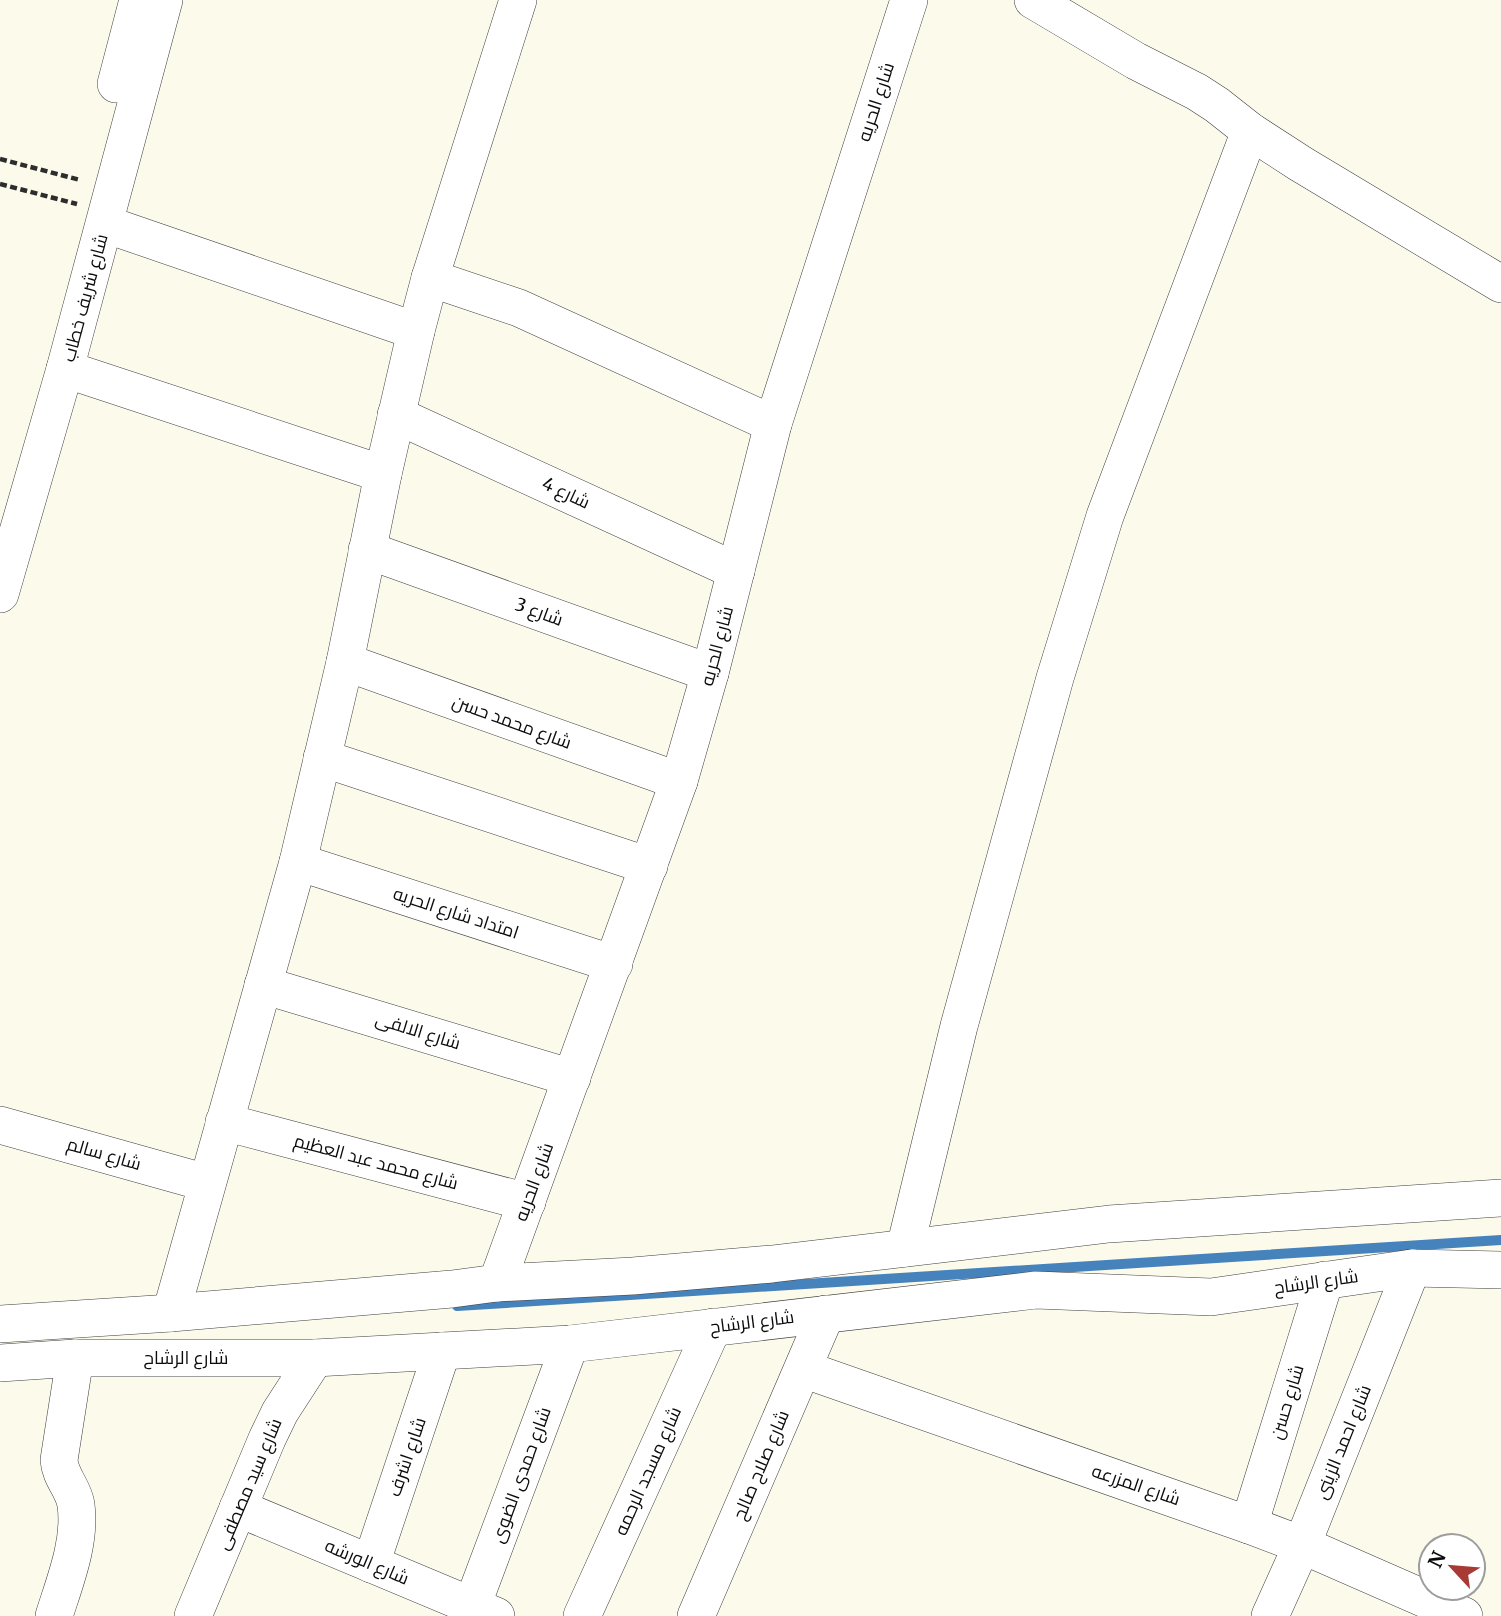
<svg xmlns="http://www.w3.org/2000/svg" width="1501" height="1616" font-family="Merriweather,Cairo,serif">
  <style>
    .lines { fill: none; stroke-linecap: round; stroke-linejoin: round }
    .stream { stroke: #4682bb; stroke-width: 10 }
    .minor-casing { stroke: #3e3e3e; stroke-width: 38 }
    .path { stroke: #2d2d2d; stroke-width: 4.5; stroke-dasharray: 7 3.5; stroke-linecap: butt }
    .minor { stroke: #fff; stroke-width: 37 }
    .labels { text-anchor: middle; stroke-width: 7; stroke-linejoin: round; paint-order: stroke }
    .street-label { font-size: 18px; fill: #0b0b0b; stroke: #fff }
  </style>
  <rect width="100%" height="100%" fill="#fcfbeb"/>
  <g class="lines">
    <polyline class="stream" points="457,1306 1501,1240"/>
    <defs>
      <g id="minor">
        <polyline points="1033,0 1136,61 1197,92 1217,105 1250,131 1301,164 1501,284"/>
        <polyline points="116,84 138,0"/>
        <polyline points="105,224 416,331"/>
        <polyline points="430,278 519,308 773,424"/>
        <polyline points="65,369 383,474"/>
        <polyline points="396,415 736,571"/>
        <polyline points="367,550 710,673"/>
        <polyline points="0,594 65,369 164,0"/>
        <polyline points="345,662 679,781"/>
        <polyline points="322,758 649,866"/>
        <polyline points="298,862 614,964"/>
        <polyline points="263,985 572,1078"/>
        <polyline points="224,1122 527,1202"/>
        <polyline points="0,1125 207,1183"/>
        <polyline points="905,1248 959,1026 1055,678 1105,516 1250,131"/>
        <polyline points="497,1283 679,781 710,673 773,424 909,0"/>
        <polyline points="171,1313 298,862 345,662 383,474 416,331 430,278 518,0"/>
        <polyline points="0,1324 171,1313 452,1289 497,1283 633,1276 772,1264 1109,1224 1501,1198"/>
        <polyline points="0,1363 75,1358 315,1358 570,1344 1036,1290 1211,1297 1412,1268 1501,1270"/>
        <polyline points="803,1369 1249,1525 1302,1545 1464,1616"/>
        <polyline points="238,1508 496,1616"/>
        <polyline points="1249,1525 1325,1280"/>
        <polyline points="371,1564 442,1351"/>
        <polyline points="472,1606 570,1344"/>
        <path d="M 54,1616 C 65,1581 81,1542 76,1505 C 74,1489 60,1477 59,1460 L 75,1358"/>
        <polyline points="193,1616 267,1439 280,1412 315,1358"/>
        <polyline points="582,1616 713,1327"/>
        <polyline points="696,1616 826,1314"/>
        <polyline points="1270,1616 1302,1545 1412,1268"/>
      </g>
    </defs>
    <use href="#minor" class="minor-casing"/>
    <g class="path">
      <polyline points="0,159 80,180"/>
      <polyline points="0,184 77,204"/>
    </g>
    <use href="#minor" class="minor"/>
  </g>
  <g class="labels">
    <g class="street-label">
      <text transform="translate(876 102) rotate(-72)" y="6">شارع الحريه</text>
      <text transform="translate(85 298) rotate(-75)" y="6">شارع شريف خطاب</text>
      <text transform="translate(566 493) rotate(25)" y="6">شارع 4</text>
      <text transform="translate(539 612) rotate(20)" y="6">شارع 3</text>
      <text transform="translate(717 646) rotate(-75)" y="6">شارع الحريه</text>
      <text transform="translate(512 722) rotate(20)" y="6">شارع محمد حسن</text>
      <text transform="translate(456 913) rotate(18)" y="6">امتداد شارع الحريه</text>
      <text transform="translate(418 1031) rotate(17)" y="6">شارع الالفى</text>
      <text transform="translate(104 1154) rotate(16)" y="6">شارع سالم</text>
      <text transform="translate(376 1162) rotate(15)" y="6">شارع محمد عبد العظيم</text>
      <text transform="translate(534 1182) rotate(-70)" y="6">شارع الحريه</text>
      <text transform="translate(1316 1282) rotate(-8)" y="6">شارع الرشاح</text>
      <text transform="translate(752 1322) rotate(-7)" y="6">شارع الرشاح</text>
      <text x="186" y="1364">شارع الرشاح</text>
      <text transform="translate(1287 1402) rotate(-73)" y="6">شارع حسن</text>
      <text transform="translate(1343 1442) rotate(-68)" y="6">شارع احمد الزينى</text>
      <text transform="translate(407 1457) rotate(-71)" y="6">شارع اشرف</text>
      <text transform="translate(761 1465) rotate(-67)" y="6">شارع صلاح صالح</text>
      <text transform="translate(648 1471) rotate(-66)" y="6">شارع مسجد الرحمه</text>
      <text transform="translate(521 1475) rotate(-70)" y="6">شارع حمدى الضوى</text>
      <text transform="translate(249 1484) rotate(-67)" y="6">شارع سيد مصطفى</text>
      <text transform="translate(1136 1485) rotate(19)" y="6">شارع المزرعه</text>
      <text transform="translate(367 1562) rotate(23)" y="6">شارع الورشه</text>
    </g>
  </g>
  <g transform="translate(1452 1567) rotate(296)"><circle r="33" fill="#ffffff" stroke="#9d9d9d" stroke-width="2"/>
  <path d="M0-5L12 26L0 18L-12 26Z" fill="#a83a35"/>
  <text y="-10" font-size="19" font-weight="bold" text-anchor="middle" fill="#0b0b0b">N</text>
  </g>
</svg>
